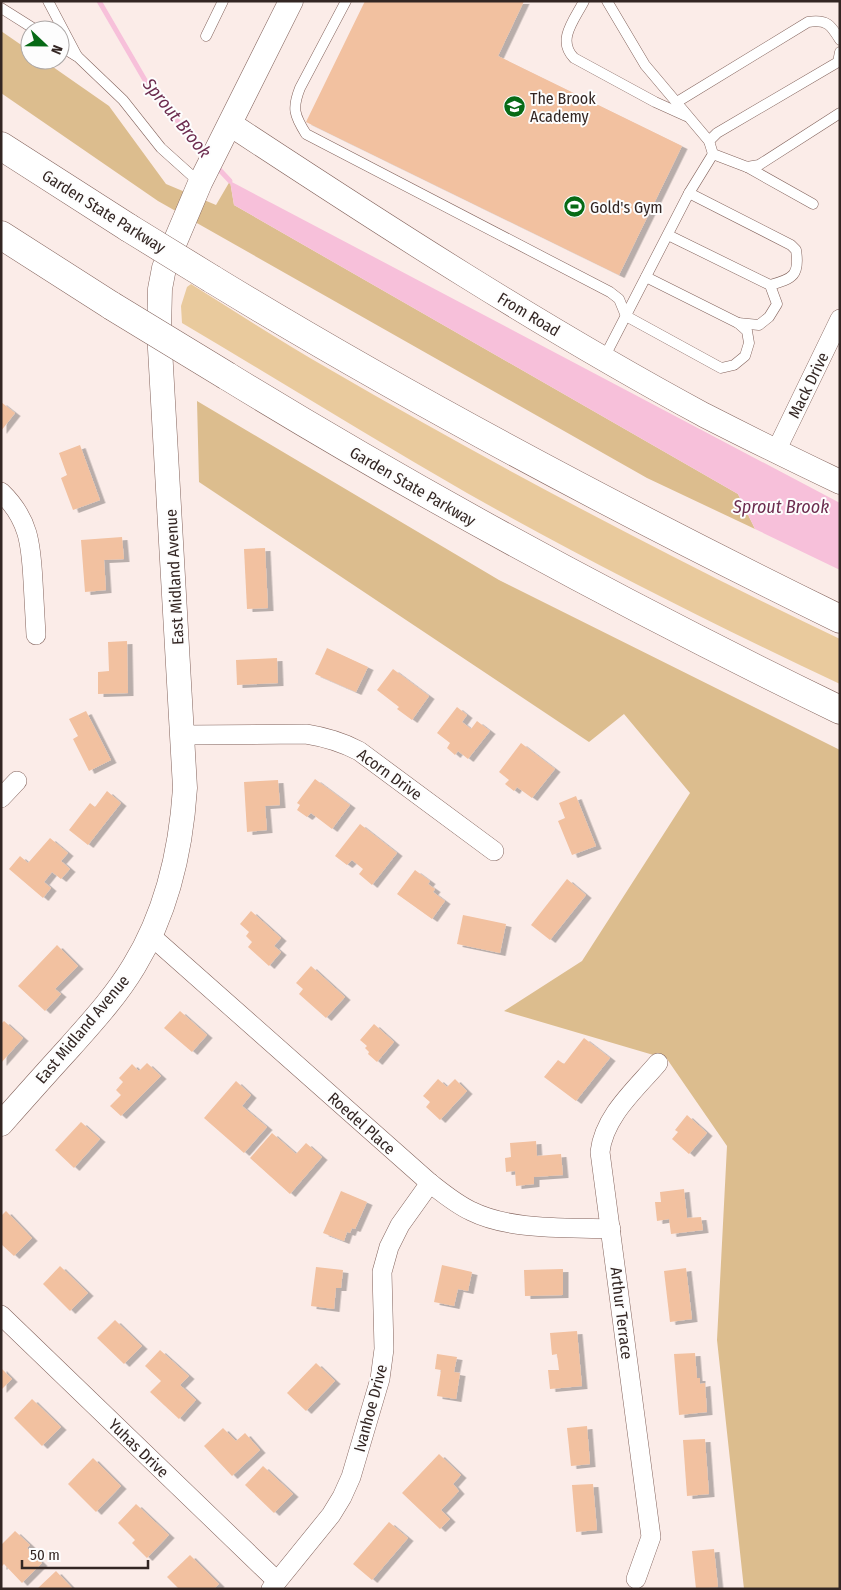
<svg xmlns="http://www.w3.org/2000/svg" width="841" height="1590" font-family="'Fira Sans Condensed',sans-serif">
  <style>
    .green { fill: #e9ca9d }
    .forest { fill: #dcbd8e }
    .water { fill: #f7c0da }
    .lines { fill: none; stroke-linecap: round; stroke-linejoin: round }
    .stream { stroke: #f7c0da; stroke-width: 5 }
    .building { fill: #f2c1a0; filter: url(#shadow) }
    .service-casing { stroke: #83635c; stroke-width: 11 }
    .minor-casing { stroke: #83635c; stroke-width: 20 }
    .tertiary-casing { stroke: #83635c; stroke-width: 25 }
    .motorway-casing { stroke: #83635c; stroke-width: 29 }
    .service { stroke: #fff; stroke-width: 10 }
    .minor { stroke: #fff; stroke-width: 19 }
    .tertiary { stroke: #fff; stroke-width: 24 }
    .motorway { stroke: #fff; stroke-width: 28 }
    .motorway-bridge-casing { stroke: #83635c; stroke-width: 29; stroke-linecap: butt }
    .motorway-bridge { stroke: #fff; stroke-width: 28 }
    .labels { text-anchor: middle; stroke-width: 4; stroke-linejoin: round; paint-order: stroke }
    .poi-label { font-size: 16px; fill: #332623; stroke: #fdfdfd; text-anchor: start }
    .street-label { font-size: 16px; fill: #332623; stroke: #fdfdfd }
    .water-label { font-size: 18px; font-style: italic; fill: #6c2c4f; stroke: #fdfdfd }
  </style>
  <defs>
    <filter id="shadow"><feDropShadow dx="5.5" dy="3" stdDeviation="0" flood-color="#0004"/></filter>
  </defs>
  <rect width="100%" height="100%" fill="#fbece8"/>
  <path class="green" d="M 191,284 C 237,313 282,342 329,369 C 496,466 666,556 840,639 L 840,684 C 713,624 589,562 467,493 C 371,438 277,379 182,323 L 181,306 L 187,287 Z"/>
  <g class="forest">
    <polygon points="1,31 30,51 30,60 43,60 109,106 166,184 216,205 230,181 234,205 738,494 755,529 647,478 158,201 1,93"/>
    <polygon points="197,401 499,580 840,750 840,1589 744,1589 717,1340 727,1146 667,1059 504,1011 582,961 690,793 624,714 589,742 199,482"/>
  </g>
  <polygon class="water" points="230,181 840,503 840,570 755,529 738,494 234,205"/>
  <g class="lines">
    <g class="stream">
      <polyline points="99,1 149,87 207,156"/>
      <polyline points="216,166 230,181"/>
    </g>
  </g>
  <g class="building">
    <polygon points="365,1 524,1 498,56 682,146 619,275 306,122"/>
    <polygon points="1,402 15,413 1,431"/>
    <polygon points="80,445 100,500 73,510 61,478 67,475 59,453"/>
    <polygon points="122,537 124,559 104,560 106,590 85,592 81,540"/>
    <polygon points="265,548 268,608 247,609 244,549"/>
    <polygon points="127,641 128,693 98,694 98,672 109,671 108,642"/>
    <polygon points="327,648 368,667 356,692 315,674"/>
    <polygon points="277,658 278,683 237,685 236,660"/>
    <polygon points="393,669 429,696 412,720 397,709 399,707 377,690"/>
    <polygon points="457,707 467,715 462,722 471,729 477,721 490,731 468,759 458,751 455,755 447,748 450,743 437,733"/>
    <polygon points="86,711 111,760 89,771 73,739 78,736 69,719"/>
    <polygon points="521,743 555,769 532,798 517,787 514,791 505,784 509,780 499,772"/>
    <polygon points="315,779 350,805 332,829 311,813 307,817 297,810 300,805 297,803"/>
    <polygon points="278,780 280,805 265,806 267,830 247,832 244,782"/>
    <polygon points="107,791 121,803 88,845 69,830 90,803 95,807"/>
    <polygon points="576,796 596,846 572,855 558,821 565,818 559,803"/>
    <polygon points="360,824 397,853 372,885 359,874 363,869 352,860 347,865 335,856"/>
    <polygon points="50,838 68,853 61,861 70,869 61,879 52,872 44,882 51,888 43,898 9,869 20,856 28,863"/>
    <polygon points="415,870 430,881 428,884 435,889 433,892 445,901 432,919 397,894"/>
    <polygon points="567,879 586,895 550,940 531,925"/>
    <polygon points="251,911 281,938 274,946 281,952 269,966 248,947 252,942 246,936 249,932 240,924"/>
    <polygon points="463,915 506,924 500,953 457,944"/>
    <polygon points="57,945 78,966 55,989 61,994 45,1011 18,986"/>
    <polygon points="311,966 345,997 326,1018 299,994 303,989 296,983"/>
    <polygon points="180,1011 207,1035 192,1052 164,1028"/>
    <polygon points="4,1021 23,1038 1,1063 1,1024"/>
    <polygon points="374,1024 394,1042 377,1062 368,1054 369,1052 365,1048 367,1046 360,1040"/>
    <polygon points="584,1038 610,1058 576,1101 544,1077 558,1060 564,1064"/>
    <polygon points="147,1063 161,1076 121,1116 110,1106 121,1095 116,1090 123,1082 119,1078 132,1064 139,1071"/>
    <polygon points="438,1079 447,1087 455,1079 467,1091 440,1120 426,1107 430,1102 423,1096"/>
    <polygon points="236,1081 251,1095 242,1106 267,1127 244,1153 204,1118"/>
    <polygon points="687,1115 707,1133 689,1154 672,1139 678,1132 675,1130"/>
    <polygon points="81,1122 100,1139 74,1168 55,1150"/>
    <polygon points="272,1133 296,1154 306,1143 322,1157 290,1194 250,1158"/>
    <polygon points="536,1141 537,1156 561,1154 563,1175 534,1177 534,1184 516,1186 515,1171 506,1172 505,1158 511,1157 510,1143"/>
    <polygon points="684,1189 687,1218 701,1217 703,1230 671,1234 669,1219 657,1221 655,1202 661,1202 660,1192"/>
    <polygon points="341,1191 367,1202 355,1229 352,1228 350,1233 347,1232 344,1241 323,1233"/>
    <polygon points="6,1211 32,1238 14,1256 1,1244 1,1216"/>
    <polygon points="442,1265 472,1272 468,1291 458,1289 454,1306 434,1302"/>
    <polygon points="60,1266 88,1293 70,1311 43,1284"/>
    <polygon points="316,1267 343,1270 341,1288 336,1288 334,1309 311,1306"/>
    <polygon points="686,1268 692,1319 670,1322 664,1271"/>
    <polygon points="563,1269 563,1295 525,1296 524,1270"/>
    <polygon points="115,1320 142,1346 124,1364 97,1338"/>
    <polygon points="577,1331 582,1386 550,1389 548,1370 559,1370 557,1354 552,1355 550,1333"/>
    <polygon points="160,1350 189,1376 180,1385 196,1400 179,1419 150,1392 161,1381 145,1366"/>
    <polygon points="695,1353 697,1378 700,1378 700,1384 705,1383 707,1412 679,1415 674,1354"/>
    <polygon points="437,1354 457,1357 454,1372 460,1373 456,1399 437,1396 441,1370 435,1369"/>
    <polygon points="316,1363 335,1381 306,1411 287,1393"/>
    <polygon points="1,1368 12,1379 1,1390"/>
    <polygon points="32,1399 61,1427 42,1446 14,1418"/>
    <polygon points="587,1426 590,1464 571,1466 567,1428"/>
    <polygon points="223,1428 236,1441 245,1433 260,1450 232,1476 204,1446"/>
    <polygon points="705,1439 709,1494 687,1496 683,1440"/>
    <polygon points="439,1454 461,1475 453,1484 459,1491 441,1510 450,1519 440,1529 402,1493"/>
    <polygon points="93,1458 121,1486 96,1512 68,1484"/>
    <polygon points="263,1466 293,1494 274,1513 245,1485"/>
    <polygon points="593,1484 597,1530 576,1532 572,1485"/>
    <polygon points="136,1504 169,1535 147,1558 132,1543 135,1540 118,1523"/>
    <polygon points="389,1522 408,1538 372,1580 353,1564"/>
    <polygon points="15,1531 30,1545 27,1548 42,1563 22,1583 4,1564 1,1567 1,1545"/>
    <polygon points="714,1549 718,1587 696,1589 692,1551"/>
    <polygon points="190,1555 219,1584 214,1589 179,1589 167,1577"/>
    <polygon points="56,1571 73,1589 37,1589"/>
  </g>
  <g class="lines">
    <defs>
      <g id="service">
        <polyline points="48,1 77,56"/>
        <path d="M 346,1 L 300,88 C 292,108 294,115 306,134 L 610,292 L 619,299 L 626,316 L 721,368 L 734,365 L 745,356 L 749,343 L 747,331 L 738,323 L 646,277"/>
        <path d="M 584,1 C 575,19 556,40 574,58 L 655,102 L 686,116"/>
        <polyline points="607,1 645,65 709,141 713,154 747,167 759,165 840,113"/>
        <polyline points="1,8 36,30"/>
        <polyline points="206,36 223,1"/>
        <polyline points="60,46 78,57 123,100 161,148 200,183"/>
        <path d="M 677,102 L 808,22 C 827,19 831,25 840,40"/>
        <polyline points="709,141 717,133 838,62 840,52"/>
        <polyline points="747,167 813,204"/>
        <path d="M 689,193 L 791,245 L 796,250 C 800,275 793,279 770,285"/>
        <polyline points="668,235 770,285 777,304 769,317 759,325 738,323"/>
        <polyline points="604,358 689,193 713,154"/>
      </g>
      <g id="minor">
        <polyline points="776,451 840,319"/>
        <path d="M 1,492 C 29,519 31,544 33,581 C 34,599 35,617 36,635"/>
        <path d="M 183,735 L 306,734 C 325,737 342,742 359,751 L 494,851"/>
        <polyline points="1,798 17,781"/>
        <path d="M 150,935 L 430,1183 C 444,1194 456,1204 471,1211 C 511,1231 568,1227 611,1229"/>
        <polyline points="1,1315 277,1581"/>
        <path d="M 636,1579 L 651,1537 L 600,1152 C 604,1116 636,1089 658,1063"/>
        <polyline points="271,1589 331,1515 342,1497 351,1477 380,1379 384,1349 382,1272 389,1247 400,1225 430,1183"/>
      </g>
      <g id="tertiary">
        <path d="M 230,124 C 385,226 541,327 704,415 C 749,438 794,460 840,482"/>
        <path d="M 1,1124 C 24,1098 47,1072 70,1047 C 93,1021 116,996 134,966 C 167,912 181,851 185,788 L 159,331 L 160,289 L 164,268 L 200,183 L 291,1"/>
      </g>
      <g id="motorway">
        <polyline points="1,146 129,228"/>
        <polyline points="1,235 112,306"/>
        <path d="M 212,279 C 415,403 626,514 840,619"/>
        <path d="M 227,376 C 426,498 630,608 840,710"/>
      </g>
    </defs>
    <use href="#service" class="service-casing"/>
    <use href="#minor" class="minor-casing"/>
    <use href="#tertiary" class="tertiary-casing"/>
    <use href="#motorway" class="motorway-casing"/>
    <use href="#service" class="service"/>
    <use href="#minor" class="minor"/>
    <use href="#tertiary" class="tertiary"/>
    <use href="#motorway" class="motorway"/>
    <defs>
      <g id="motorway-bridge">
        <polyline points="129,228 212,279"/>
        <polyline points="112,306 227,376"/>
      </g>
    </defs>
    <use href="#motorway-bridge" class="motorway-bridge-casing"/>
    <use href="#motorway-bridge" class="motorway-bridge"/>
  </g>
  <defs>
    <symbol id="school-disc" viewBox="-11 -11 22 22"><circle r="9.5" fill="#076a16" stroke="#fdfdfd"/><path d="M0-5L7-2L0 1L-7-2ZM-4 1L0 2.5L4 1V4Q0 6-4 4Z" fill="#fff"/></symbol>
    <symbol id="stadium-disc" viewBox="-11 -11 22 22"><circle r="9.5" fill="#076a16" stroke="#fdfdfd"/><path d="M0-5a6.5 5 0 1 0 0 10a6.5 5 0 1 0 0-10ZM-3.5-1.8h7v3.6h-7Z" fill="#fff"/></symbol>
  </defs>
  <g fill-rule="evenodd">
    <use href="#school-disc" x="502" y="94" width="25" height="25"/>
    <use href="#stadium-disc" x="562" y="194" width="25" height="25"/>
  </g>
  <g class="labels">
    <g class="poi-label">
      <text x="530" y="104">The Brook<tspan x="530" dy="18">Academy</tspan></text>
      <text x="590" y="213">Gold's Gym</text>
    </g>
    <g class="street-label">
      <text transform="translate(104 211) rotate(32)" y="6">Garden State Parkway</text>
      <text transform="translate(529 314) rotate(31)" y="6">From Road</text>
      <text transform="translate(808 385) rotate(-64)" y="6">Mack Drive</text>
      <text transform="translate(413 486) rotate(30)" y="6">Garden State Parkway</text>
      <text transform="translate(174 577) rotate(-93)" y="6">East Midland Avenue</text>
      <text transform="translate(390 774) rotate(36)" y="6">Acorn Drive</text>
      <text transform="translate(82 1029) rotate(-50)" y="6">East Midland Avenue</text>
      <text transform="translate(362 1123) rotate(42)" y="6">Roedel Place</text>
      <text transform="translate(622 1313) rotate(83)" y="6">Arthur Terrace</text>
      <text transform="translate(370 1408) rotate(-75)" y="6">Ivanhoe Drive</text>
      <text transform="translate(139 1448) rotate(44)" y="6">Yuhas Drive</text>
    </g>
    <g class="water-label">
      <text transform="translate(177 118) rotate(51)" y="6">Sprout Brook</text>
      <text x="781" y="513">Sprout Brook</text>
    </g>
  </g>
  <rect width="841" height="1590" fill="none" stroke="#332623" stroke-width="5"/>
  <g transform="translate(45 45) rotate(112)"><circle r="24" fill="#fdfdfd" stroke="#aca7a6"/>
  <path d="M0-4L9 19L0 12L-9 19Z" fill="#076a16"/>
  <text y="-8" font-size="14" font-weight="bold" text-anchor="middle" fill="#332623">N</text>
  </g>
  <path d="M22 1560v8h126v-8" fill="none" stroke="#332623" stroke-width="2.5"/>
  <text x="30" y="1560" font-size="15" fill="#332623" stroke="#fdfdfd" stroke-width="4" paint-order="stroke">50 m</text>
</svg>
